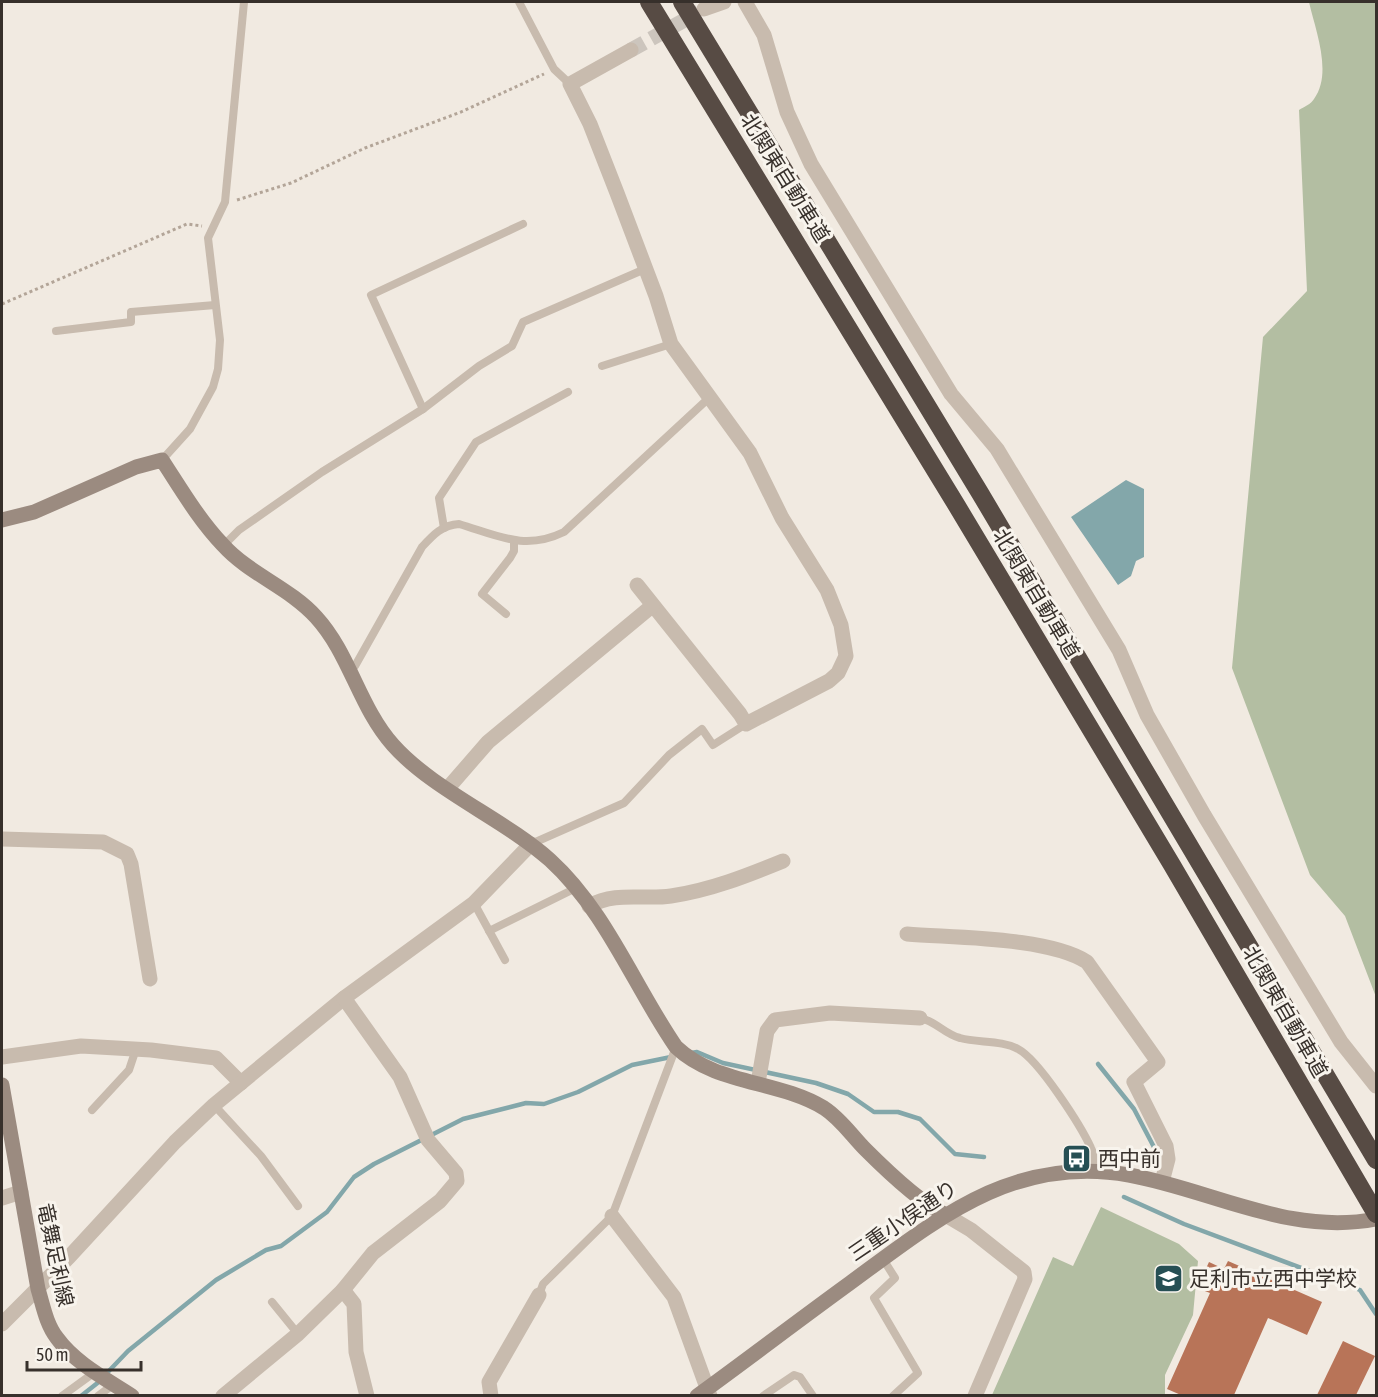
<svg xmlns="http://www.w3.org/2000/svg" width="1378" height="1397" font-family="'Asap Condensed','Noto Sans JP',sans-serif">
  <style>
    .green { fill: #b3bea2 }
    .water { fill: #83a7aa }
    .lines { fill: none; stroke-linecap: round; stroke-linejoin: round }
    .stream { stroke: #83a7aa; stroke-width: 4.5 }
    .building { fill: #b87458 }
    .street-tunnel { stroke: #ccc5bd; stroke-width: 15; stroke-dasharray: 15 8; stroke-linecap: butt }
    .path { stroke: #b3a598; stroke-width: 3; stroke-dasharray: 3 3; stroke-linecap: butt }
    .lane { stroke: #c8bbae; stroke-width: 8 }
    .street { stroke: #c8bbae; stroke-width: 15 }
    .secondary { stroke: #9b8b80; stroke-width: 15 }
    .highway { stroke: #574b44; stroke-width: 18 }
    .labels { text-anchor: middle; stroke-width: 6; stroke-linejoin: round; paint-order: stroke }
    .street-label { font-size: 21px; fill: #37302b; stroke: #f8f4ed }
    .poi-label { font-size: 21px; fill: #37302b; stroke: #f8f4ed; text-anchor: start }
  </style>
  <rect width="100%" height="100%" fill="#f1eae1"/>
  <g class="green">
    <path d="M 1309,2 L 1376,2 L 1376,997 L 1345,916 L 1310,875 L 1232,668 L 1263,337 L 1307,291 L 1299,110 C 1304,107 1311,104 1314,99 C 1333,73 1315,29 1309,2 Z"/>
    <polygon points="1101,1207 1179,1244 1198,1261 1193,1315 1165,1375 1165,1395 992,1395 1053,1257 1073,1266"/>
  </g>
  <polygon class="water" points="1126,480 1144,489 1144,557 1136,561 1131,576 1118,585 1071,517"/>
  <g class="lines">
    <g class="stream">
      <polyline points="691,1053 697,1052 723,1063 816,1083 848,1094 874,1112 898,1112 920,1119 955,1154 984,1157"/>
      <polyline points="1098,1064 1134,1109 1156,1151"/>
      <polyline points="1124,1197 1184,1224 1360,1290 1376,1314"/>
      <polyline points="106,1374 128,1351 216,1280 266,1250 281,1246 327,1212 354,1177 374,1164 463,1119 526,1103 544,1104 578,1092 632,1065 671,1057"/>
      <polyline points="81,1396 100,1381"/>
    </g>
  </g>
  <g class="building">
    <polygon points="1228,1261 1322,1302 1307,1335 1268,1318 1234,1395 1181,1395 1167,1389 1210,1293 1197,1288 1209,1262 1224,1269"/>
    <polygon points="1343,1341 1375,1356 1356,1395 1317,1395"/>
  </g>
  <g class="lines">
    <polyline class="street-tunnel" points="631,50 699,12"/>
    <g class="path">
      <polyline points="237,200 291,183 365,148 461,112 544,74"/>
      <polyline points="2,304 187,224 202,226"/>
    </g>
    <g class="lane">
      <polyline points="519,2 554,69 570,84"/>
      <polyline points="56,331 131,322 131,312 215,305"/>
      <polyline points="602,366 671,344"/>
      <polyline points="423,409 371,295 523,224"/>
      <polyline points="162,460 190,429 213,387 218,369 220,340 208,238 225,202 244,2"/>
      <polyline points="444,528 439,498 476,442 568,392"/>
      <polyline points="223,546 239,530 322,472 423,409 479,366 512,346 523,322 645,269"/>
      <polyline points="506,614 482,594 510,558 514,551 514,540"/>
      <path d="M 349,671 L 355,666 L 422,547 C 433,535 442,525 459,524 C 499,536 525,551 564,532 L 710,397"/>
      <polyline points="531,844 624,803 669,755 702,729 713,745 746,724"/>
      <polyline points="474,903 505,960"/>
      <polyline points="489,931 576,888"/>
      <path d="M 920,1018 C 936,1021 944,1034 960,1038 C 978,1043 1002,1040 1018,1049 C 1039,1060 1081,1126 1091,1148 C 1095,1155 1095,1163 1095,1171"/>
      <polyline points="214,1105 261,1156 298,1206"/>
      <polyline points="92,1110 129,1070 136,1049"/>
      <polyline points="883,1259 895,1278 874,1298 918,1373 893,1396"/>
      <polyline points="539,1295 543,1284 612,1216 676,1047"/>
      <polyline points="272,1302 298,1334"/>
      <polyline points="62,1396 95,1372"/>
      <polyline points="98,1396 114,1384"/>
      <polyline points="763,1396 794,1375 800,1377 813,1396"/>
    </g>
    <g class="street">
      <polyline points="745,2 764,35 787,112 811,164 951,394 997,449 1119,650 1147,715 1204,815 1341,1042 1376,1086"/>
      <polyline points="704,9 724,2"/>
      <polyline points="631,50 570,84 590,124 617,193 656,296 671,344 750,453 782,518 827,590 841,625 846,656 838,673 829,681 746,724 740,714 637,585"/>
      <polyline points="448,788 488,742 652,606"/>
      <polyline points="2,839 103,842 127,854 131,864 150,979"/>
      <path d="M 589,906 C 616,891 643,900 671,896 C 711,890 746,876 783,861"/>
      <path d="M 907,934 C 955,938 1048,937 1087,962 L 1158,1062 L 1134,1082 L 1166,1146 L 1168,1159 L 1162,1182"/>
      <polyline points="2,1057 81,1046 151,1050 216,1058 241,1083"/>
      <polyline points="758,1083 767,1031 775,1020 830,1013 920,1018"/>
      <polyline points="2,1198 21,1192"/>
      <polyline points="944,1214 971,1230 1024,1272 1025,1279 975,1396"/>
      <polyline points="612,1216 674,1297 710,1396"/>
      <polyline points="343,1290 354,1304 356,1352 367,1396"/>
      <polyline points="2,1324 69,1257 175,1142 214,1105 344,998 474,903 531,844"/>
      <polyline points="223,1396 298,1334 343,1290 373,1253 440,1201 457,1181 456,1173 428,1140 400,1077 344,998"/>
      <polyline points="491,1396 489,1382 539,1295"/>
    </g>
    <g class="secondary">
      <path d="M 2,520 L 34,512 L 136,467 L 162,460 C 181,489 199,520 223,545 C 249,574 290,588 316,617 C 350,654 359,707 393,745 C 433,790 504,819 550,860 C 606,911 634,986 676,1047 C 716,1085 778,1080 824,1108 C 841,1119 852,1136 866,1150 C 887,1171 918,1201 944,1214"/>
      <path d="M 2,1085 L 38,1289 C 43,1305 46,1324 57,1338 C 75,1363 106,1379 132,1396"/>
      <path d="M 697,1396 C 748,1359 799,1320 850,1283 C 936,1220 1014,1154 1129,1175 C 1212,1190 1290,1236 1376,1219"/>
    </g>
    <g class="highway">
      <polyline points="649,2 957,506 1172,865 1376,1214"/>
      <polyline points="682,2 980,493 1376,1160"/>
    </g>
  </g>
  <defs>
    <symbol id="bus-square" viewBox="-11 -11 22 22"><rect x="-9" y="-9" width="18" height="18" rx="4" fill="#264f54" stroke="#f8f4ed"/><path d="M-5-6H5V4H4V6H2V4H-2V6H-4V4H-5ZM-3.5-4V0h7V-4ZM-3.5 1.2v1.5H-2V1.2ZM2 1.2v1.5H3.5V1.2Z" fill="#fff"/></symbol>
    <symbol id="school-square" viewBox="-11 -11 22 22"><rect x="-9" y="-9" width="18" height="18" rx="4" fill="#264f54" stroke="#f8f4ed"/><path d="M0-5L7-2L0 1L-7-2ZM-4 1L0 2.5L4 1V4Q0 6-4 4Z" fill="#fff"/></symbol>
  </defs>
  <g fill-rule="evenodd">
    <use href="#bus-square" x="1060" y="1142" width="33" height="33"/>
    <use href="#school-square" x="1152" y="1262" width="33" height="33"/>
  </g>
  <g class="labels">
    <g class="street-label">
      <text transform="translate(785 178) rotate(58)" y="7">北関東自動車道</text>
      <text transform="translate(1036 594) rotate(59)" y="7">北関東自動車道</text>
      <text transform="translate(1285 1012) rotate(60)" y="7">北関東自動車道</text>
      <text transform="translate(903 1221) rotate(-34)" y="7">三重小俣通り</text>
      <text transform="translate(55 1255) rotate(78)" y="7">竜舞足利線</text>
    </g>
    <g class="poi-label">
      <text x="1098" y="1166">西中前</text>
      <text x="1189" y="1286">足利市立西中学校</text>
    </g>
  </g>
  <rect width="1378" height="1397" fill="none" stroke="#37302b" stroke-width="6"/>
  <path d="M27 1361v9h114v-9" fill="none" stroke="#37302b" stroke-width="3"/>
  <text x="36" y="1361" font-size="18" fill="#37302b" stroke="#f8f4ed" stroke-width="4.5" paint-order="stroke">50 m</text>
</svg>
